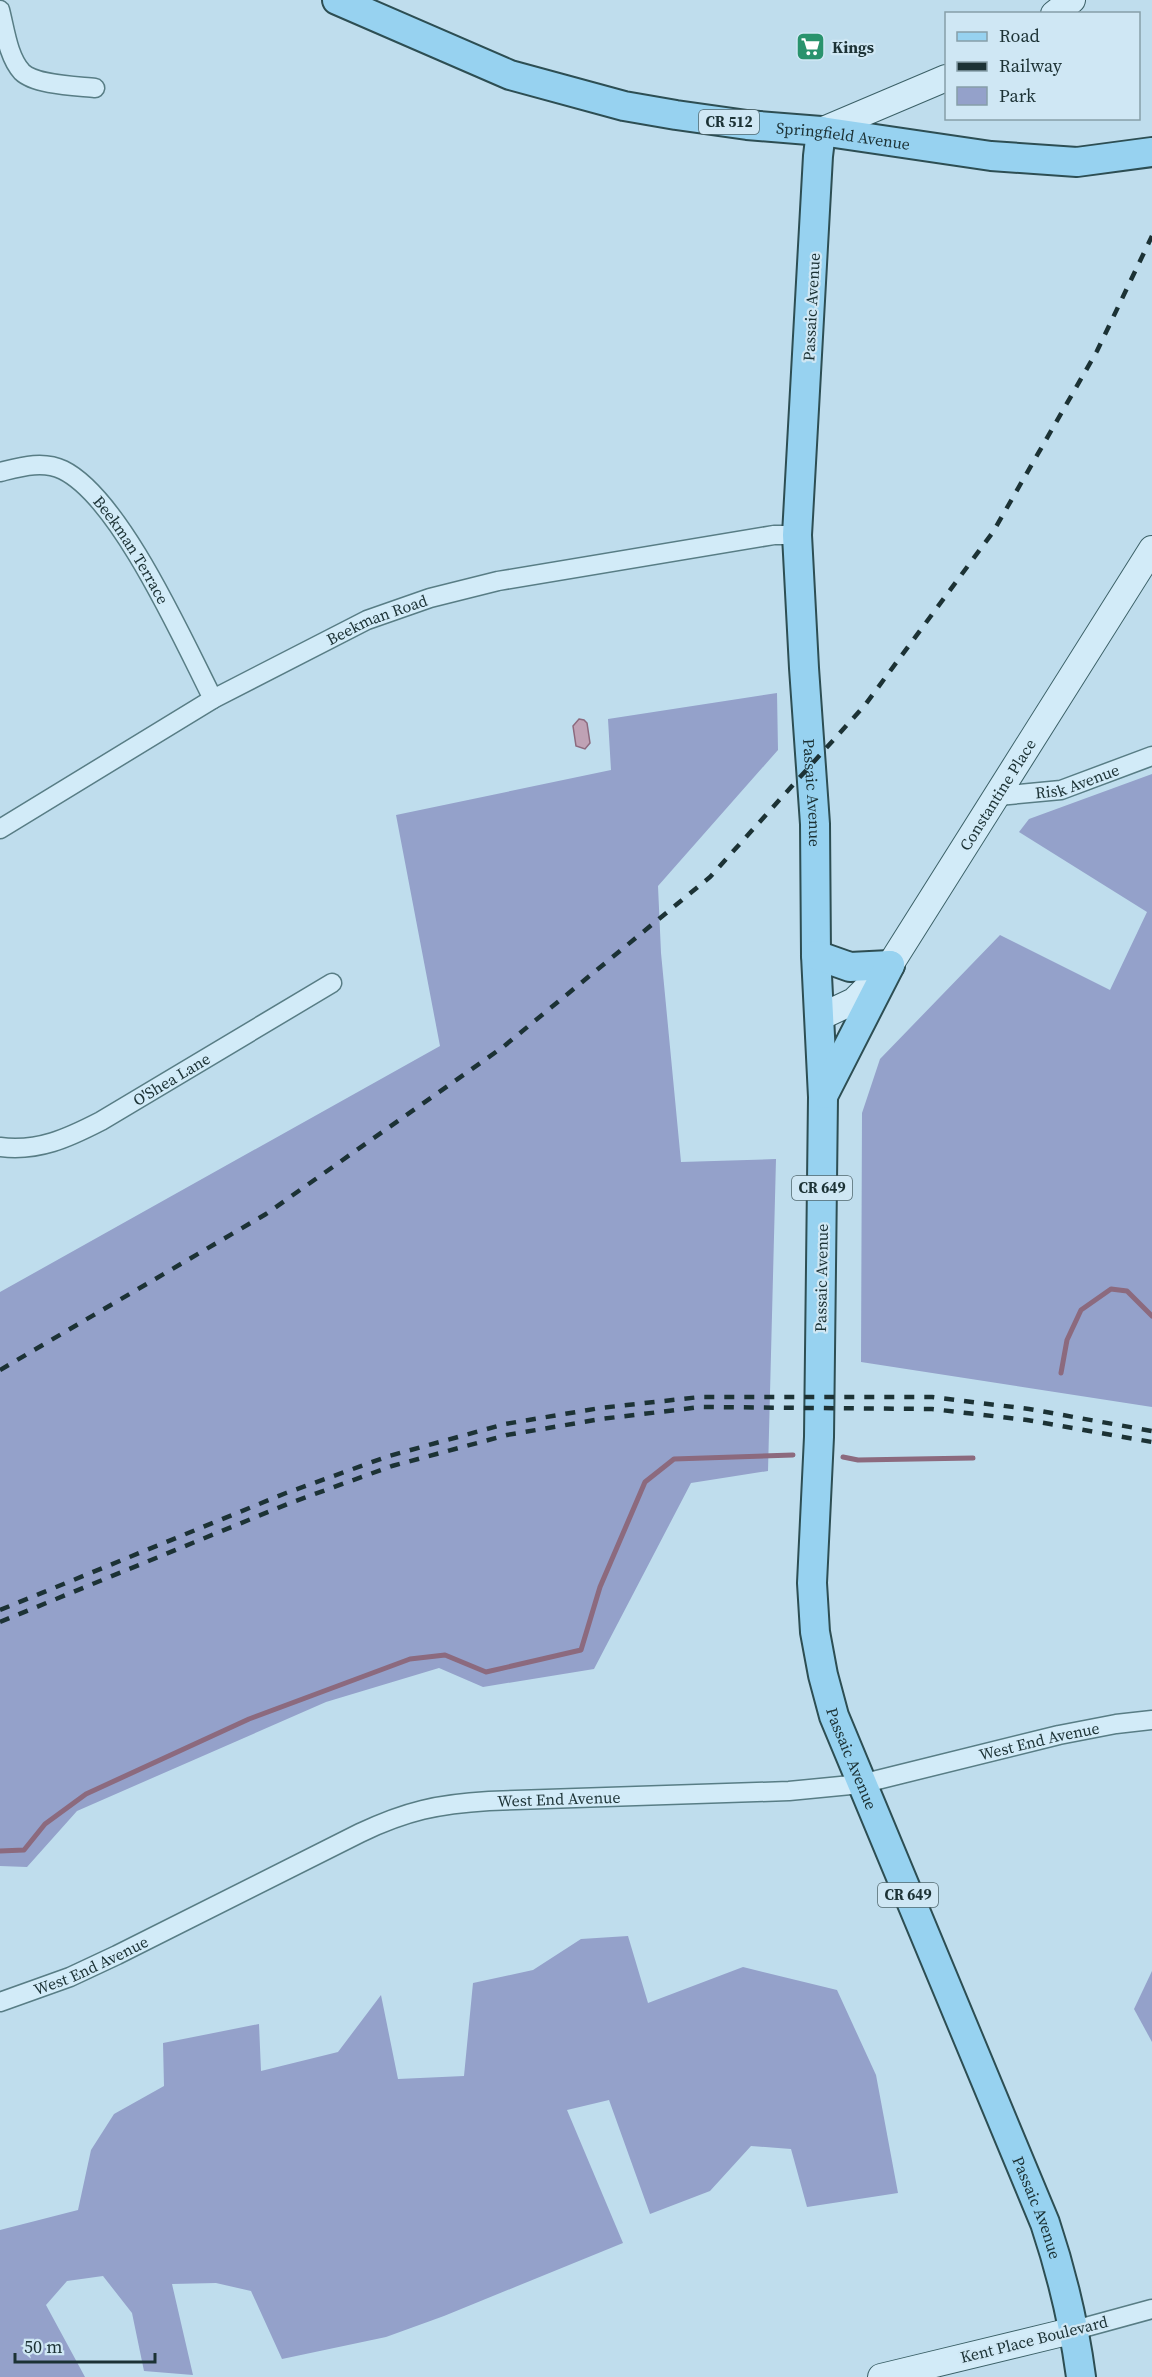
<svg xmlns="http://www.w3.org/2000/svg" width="1152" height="2377" font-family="'Source Serif 4',serif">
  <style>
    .green { fill: #94a1ca }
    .water { fill: #bfa2b5; stroke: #8c6a7e; stroke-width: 1.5 }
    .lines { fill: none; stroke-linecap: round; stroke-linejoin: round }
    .stream { stroke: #8c6a7e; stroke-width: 5 }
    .street-casing { stroke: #587d85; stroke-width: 21 }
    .secondary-casing { stroke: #3b6067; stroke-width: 28 }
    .primary-casing { stroke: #2d4e53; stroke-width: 32 }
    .street { stroke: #d2ebf8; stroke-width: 18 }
    .secondary { stroke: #d2ebf8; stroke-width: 26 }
    .primary { stroke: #97d2f0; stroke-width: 28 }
    .rail { stroke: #1c3235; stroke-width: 4.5; stroke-dasharray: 10 10; stroke-linecap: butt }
    .labels { text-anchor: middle; stroke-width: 4.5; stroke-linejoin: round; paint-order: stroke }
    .shield { fill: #cfe7f4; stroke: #52686e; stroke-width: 1.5 }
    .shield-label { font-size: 15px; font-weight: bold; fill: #1c3235 }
    .poi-label { font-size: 16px; font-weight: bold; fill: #1c3235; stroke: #cfe7f4; text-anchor: start }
    .street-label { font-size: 16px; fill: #1c3235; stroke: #cfe7f4 }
  </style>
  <rect width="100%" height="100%" fill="#bfdded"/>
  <g class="green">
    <polygon points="777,693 778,750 658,886 661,953 681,1162 776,1159 768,1471 691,1483 594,1669 483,1687 439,1668 326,1702 77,1811 27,1867 0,1866 0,1292 440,1046 396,815 611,770 608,719"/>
    <polygon points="1152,774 1152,1407 861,1362 862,1113 880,1059 1000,935 1110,990 1147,912 1019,832 1029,819"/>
    <polygon points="628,1936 648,2003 743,1967 837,1990 876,2075 898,2193 807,2207 791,2149 751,2146 710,2191 650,2214 609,2100 567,2110 623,2243 444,2316 386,2337 282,2359 251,2291 216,2283 172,2284 193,2375 144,2371 132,2313 103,2276 67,2281 46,2305 85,2377 0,2377 0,2230 78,2210 91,2150 114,2114 164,2086 163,2043 259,2024 261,2071 338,2052 381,1995 398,2079 464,2076 473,1983 533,1970 581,1939"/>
    <polygon points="1152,1971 1152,2042 1134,2009"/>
  </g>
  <polygon class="water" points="579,719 584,720 587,723 590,743 585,749 576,746 573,726"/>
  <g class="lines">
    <g class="stream">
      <polyline points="1061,1373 1067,1340 1081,1310 1111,1289 1127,1291 1152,1316"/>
      <polyline points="843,1457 858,1460 973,1458"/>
      <polyline points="0,1851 24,1850 45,1824 86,1794 249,1719 410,1659 445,1655 486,1672 581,1650 600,1587 645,1482 674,1459 793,1455"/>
    </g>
    <defs>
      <g id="street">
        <path d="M 0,10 C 5,29 8,57 22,72 C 35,85 77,86 95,88"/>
        <path id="s1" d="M 0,472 C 20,467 43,460 63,470 C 120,498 183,640 213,699"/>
        <path id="s2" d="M 998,796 L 1061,790 L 1152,756"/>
        <path id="s3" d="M 0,829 L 213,699 L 367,620 L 430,598 L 498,581 L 774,535 L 797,535"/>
        <path id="s4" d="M 0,1147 C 38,1152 68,1138 101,1121 L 332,983"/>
        <path id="s5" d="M 0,2002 L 70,1977 L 117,1955 L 360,1833 C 406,1811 438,1804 489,1801 L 789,1791 L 861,1784 L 1059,1735 L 1116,1724 L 1152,1720"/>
        <polyline points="1075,2330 1152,2309"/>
      </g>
      <g id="secondary">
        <polyline points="1054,14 1072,0"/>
        <polyline points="821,131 946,78"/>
        <path id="s6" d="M 820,1017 L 854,1001 L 890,965 L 1152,549"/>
        <polyline points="881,2377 1075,2330"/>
      </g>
      <g id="primary">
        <path id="s7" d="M 337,0 L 510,75 L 624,106 L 676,115 L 747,125 L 821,131 L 991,156 L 1077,162 L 1152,152"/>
        <path id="s8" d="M 821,131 L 818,156 L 797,535 L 804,668 L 815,824 L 816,955 L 823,1097 L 819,1437 L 812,1583 L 815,1632 L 823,1675 L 834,1716 L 1045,2223 C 1062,2274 1074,2324 1081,2377"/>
        <polyline points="816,955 850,967 890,965"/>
        <polyline points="824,1094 890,965"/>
      </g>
    </defs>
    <use href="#street" class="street-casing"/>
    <use href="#secondary" class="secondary-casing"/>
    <use href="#primary" class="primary-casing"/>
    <use href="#street" class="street"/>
    <use href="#secondary" class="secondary"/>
    <use href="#primary" class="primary"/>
    <g class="rail">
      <polyline points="0,1370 266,1214 503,1047 710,877 865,705 993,532 1097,351 1152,236"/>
      <polyline points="0,1610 286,1493 389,1456 505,1424 600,1408 700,1397 932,1397 1029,1409 1152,1431"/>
      <polyline points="0,1622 290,1503 392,1466 507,1435 601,1419 701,1407 932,1409 1027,1420 1152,1442"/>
    </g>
  </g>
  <defs>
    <symbol id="supermarket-square" viewBox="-11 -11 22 22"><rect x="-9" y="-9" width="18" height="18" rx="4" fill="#29936d" stroke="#cfe7f4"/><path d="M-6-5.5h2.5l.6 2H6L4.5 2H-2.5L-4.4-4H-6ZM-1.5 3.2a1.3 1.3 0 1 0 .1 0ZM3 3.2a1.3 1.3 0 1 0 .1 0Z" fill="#fff"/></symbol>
  </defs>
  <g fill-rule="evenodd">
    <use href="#supermarket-square" x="794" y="30" width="33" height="33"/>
  </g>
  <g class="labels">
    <g class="shield">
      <rect x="699" y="110" width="60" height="24" rx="4.5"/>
      <rect x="792" y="1176" width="60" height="24" rx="4.5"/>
      <rect x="878" y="1883" width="60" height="24" rx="4.5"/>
    </g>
    <g class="shield-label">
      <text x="729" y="127">CR 512</text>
      <text x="822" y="1193">CR 649</text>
      <text x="908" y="1900">CR 649</text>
    </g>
    <g class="poi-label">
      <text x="832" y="53">Kings</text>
    </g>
    <g class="street-label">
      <text dy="6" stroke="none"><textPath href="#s7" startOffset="528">Springfield Avenue</textPath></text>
      <text transform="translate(811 307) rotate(-87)" y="6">Passaic Avenue</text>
      <text dy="6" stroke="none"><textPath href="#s1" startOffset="171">Beekman Terrace</textPath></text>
      <text dy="6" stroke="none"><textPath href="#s3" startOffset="432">Beekman Road</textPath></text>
      <text dy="6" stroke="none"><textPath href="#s2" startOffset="81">Risk Avenue</textPath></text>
      <text dy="6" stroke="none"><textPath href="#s8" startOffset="663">Passaic Avenue</textPath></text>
      <text dy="6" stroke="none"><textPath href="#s6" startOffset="290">Constantine Place</textPath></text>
      <text dy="6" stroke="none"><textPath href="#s4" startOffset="188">O'Shea Lane</textPath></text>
      <text transform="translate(821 1278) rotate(-89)" y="6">Passaic Avenue</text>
      <text dy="6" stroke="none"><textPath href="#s5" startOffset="1088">West End Avenue</textPath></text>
      <text dy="6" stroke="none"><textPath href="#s8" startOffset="1635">Passaic Avenue</textPath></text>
      <text dy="6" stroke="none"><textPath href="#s5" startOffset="602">West End Avenue</textPath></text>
      <text dy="6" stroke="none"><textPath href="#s5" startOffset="98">West End Avenue</textPath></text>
      <text dy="6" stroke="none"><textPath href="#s8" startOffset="2121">Passaic Avenue</textPath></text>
      <text transform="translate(1034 2339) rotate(-14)" y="6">Kent Place Boulevard</text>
    </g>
  </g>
  <rect x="945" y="12" width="195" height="108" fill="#cfe7f4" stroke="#879fa8" stroke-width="1.5"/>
  <rect x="957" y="32" width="30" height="9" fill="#97d2f0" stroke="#879fa8" stroke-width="1.5"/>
  <text x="999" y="42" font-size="18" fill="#1c3235">Road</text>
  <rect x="957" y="62" width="30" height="9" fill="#1c3235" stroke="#879fa8" stroke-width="1.5"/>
  <text x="999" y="72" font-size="18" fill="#1c3235">Railway</text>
  <rect x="957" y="87" width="30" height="18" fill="#94a1ca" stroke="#879fa8" stroke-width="1.5"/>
  <text x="999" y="102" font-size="18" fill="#1c3235">Park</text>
  <path d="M15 2353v9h140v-9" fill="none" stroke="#1c3235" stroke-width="3"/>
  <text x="24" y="2353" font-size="18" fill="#1c3235" stroke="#cfe7f4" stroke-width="4.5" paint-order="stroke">50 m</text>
</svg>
